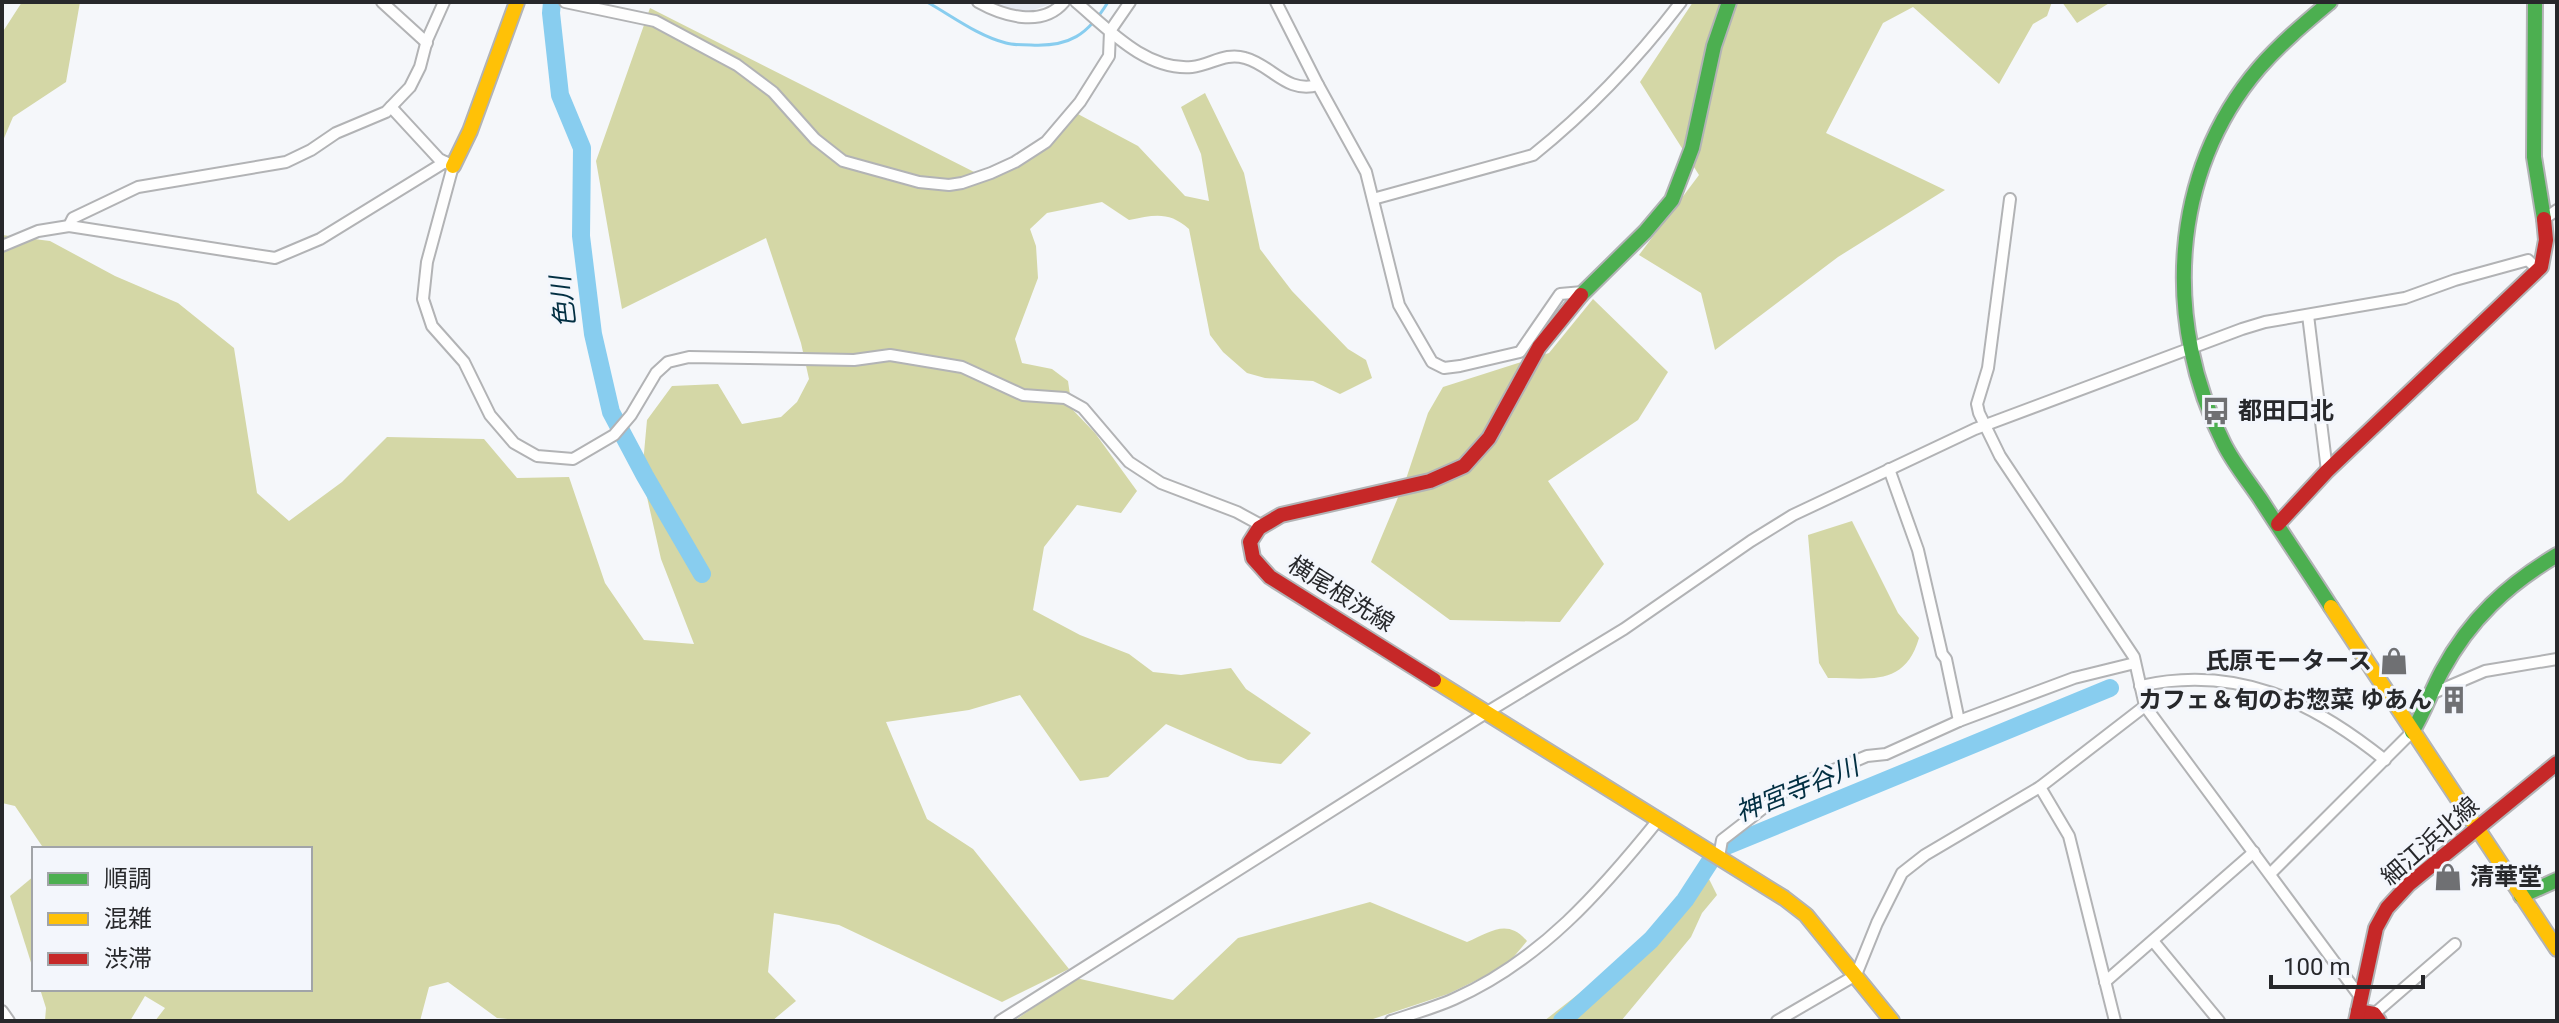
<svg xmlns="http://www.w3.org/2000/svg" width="2559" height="1023" font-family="Roboto,'Noto Sans JP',sans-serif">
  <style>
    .built { fill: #e5e9f1 }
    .forest { fill: #d4d7a6 }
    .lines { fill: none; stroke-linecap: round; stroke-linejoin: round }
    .stream { stroke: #88cdef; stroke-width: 3 }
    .river { stroke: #88cdef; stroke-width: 18 }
    .street-casing { stroke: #b2b3b5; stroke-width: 14 }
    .fast-casing { stroke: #b2b3b5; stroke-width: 18 }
    .slow-casing { stroke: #b2b3b5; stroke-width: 18 }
    .jam-casing { stroke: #b2b3b5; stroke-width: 18 }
    .street { stroke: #fefefe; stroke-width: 10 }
    .fast { stroke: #4caf50; stroke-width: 14 }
    .slow { stroke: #ffc107; stroke-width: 14 }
    .jam { stroke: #c62828; stroke-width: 14 }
    .labels { text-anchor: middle; stroke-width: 6; stroke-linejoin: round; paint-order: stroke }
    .poi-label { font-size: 24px; font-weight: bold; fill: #27282b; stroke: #f3f6fc; text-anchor: start }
    .street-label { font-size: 24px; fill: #27282b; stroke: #f3f6fc }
    .water-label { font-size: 26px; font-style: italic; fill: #022f42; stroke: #f3f6fc }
  </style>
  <rect width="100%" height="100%" fill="#f5f7fa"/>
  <polygon class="built" points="990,2 1057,2 1030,11 1013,11"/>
  <g class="forest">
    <polygon points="22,2 80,2 66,82 13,117 2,143 2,33"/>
    <polygon points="1693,2 2052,2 2047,16 2033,24 1999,84 1913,7 1883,23 1826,133 1945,190 1838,257 1715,350 1701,293 1639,255 1699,175 1640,82"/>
    <polygon points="2062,2 2111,2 2077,23"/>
    <path d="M 650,8 L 990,180 C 1030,164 1051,148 1076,113 L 1138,146 L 1185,196 L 1209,201 L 1201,154 L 1181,107 L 1205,93 L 1244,173 L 1260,249 L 1292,291 L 1348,349 L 1366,360 L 1372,378 L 1340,394 L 1313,381 L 1265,378 L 1247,373 L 1223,352 L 1210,335 L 1189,229 C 1169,211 1154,215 1129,220 L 1102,202 L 1047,213 L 1030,229 L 1036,246 L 1038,278 L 1015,339 L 1022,363 L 1052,369 L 1068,381 L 1072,409 L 1095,433 L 1137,491 L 1121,513 L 1077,505 L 1044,547 L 1033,610 L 1080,635 L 1129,654 L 1153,672 L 1181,675 L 1231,668 L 1246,689 L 1311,733 L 1281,764 L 1248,760 L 1166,724 L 1108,777 L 1080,781 L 1020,695 L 969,710 L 886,722 L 927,819 L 973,849 L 1069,969 L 1002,1002 L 839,925 L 774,913 L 768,972 L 796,1001 L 772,1021 L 530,1021 L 497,1018 L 448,982 L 429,987 L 420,1021 L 155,1021 L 165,1008 L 145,996 L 130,1021 L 45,1021 L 46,1008 L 40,989 L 310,989 L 310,849 L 44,849 L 15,806 L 2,803 L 2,235 L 50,241 L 115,276 L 178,303 L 234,348 L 257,493 L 289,521 L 342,482 L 387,437 L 484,439 L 517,478 L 569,477 L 605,583 L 644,640 L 694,644 L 661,559 L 642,475 L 647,420 L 672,386 L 718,384 L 742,424 L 781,417 L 797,402 L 809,379 L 801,343 L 766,238 L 622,309 L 596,161 Z"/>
    <polygon points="1593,299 1668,372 1638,420 1548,481 1604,564 1560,622 1450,620 1371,562 1407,476 1428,413 1443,387 1549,353"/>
    <path d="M 1852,521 L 1898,613 L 1919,638 C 1905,687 1869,678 1828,678 L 1819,663 L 1808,535 Z"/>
    <polygon points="34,876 34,972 10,896"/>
    <polygon points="1709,879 1717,895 1702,913 1691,937 1621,1021 1544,1021 1618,963"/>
    <path d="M 1370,902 L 1467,942 C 1491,932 1507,918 1527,941 L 1506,966 L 1448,994 L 1367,1021 L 1014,1021 L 1076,978 L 1173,1000 L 1238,938 Z"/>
  </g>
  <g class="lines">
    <path class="stream" d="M 927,2 C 952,16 978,36 1006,43 C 1013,45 1023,45 1031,45 C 1069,47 1088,35 1108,2"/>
    <g class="river">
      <polyline points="552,2 551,13 560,95 582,148 581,236 593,334 611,412 645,476 702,574"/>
      <polyline points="1562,1021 1651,940 1685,900 1711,860 1724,847 2110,688"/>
    </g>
    <defs>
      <g id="street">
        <polyline points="382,2 427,43"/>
        <polyline points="565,2 655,21 737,65 773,92 815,139 843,161 919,182 949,185 962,183 991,173 1015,162 1046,142 1080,102 1109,56 1110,31 1130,2"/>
        <path d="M 978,2 C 1003,16 1042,28 1064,2"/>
        <path d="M 1076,2 C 1108,29 1146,71 1192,67 C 1211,65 1225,52 1245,58 C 1272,65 1286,94 1318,85 L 1366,172 L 1399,305 L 1432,362 L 1444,368 L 1460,366 L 1520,352 L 1560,294 L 1583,292"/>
        <polyline points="1276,2 1318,85"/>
        <polyline points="391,107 439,159 445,162"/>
        <path d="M 1373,199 L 1533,155 C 1588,111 1638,58 1681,2"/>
        <polyline points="2010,199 1988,368 1977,404 1979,413 2000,456 2134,657 2145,706 2361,998"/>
        <polyline points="2544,219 2557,210"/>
        <polyline points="69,226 73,218 138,187 286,162 311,150 336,133 386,112 410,87 420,67 427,40 444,2"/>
        <polyline points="2,246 38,231 69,226 275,258 320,239 445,162 453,166 427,262 423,299 432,326 464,362 490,415 514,443 537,456 573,459 614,435 631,415 656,373 668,362 689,357 854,360 890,355 962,367 1023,395 1065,398 1083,408 1129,462 1161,483 1237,512 1259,524"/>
        <polyline points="2308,315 2327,471"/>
        <polyline points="1889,469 1918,550 1942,654 1946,659 1959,721"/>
        <path d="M 2140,686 C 2236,664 2312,701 2385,760"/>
        <polyline points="2431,694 2485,671 2557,659"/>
        <polyline points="2040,787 2069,836 2115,1021"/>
        <polyline points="1719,857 1722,840 1788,789 1867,756 1886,754 1959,721 2074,678 2135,663"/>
        <polyline points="2271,873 2412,732"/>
        <polyline points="2153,941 2219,1021"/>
        <polyline points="2105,982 2254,852"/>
        <polyline points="2,1011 9,1021"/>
        <polyline points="2374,1014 2455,944"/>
        <polyline points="1000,1021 1489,711 1624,629 1751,541 1793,515 1975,429 2242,329 2265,322 2405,298 2455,280 2528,260 2537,269"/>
        <path d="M 1391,1021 C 1412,1014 1434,1008 1454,999 C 1540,961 1601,891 1659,819"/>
        <polyline points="1777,1021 1856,975 1877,923 1902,873 1925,855 2040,787 2145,706"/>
      </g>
      <g id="fast">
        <path d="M 2330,2 C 2305,23 2281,43 2259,68 C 2169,173 2163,324 2224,444 C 2234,464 2249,482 2261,500 C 2284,536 2308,571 2331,607"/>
        <polyline points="2535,2 2534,157 2544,219"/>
        <polyline points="1581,295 1645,232 1672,200 1692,148 1714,46 1729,2"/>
        <path d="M 2412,732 C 2424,713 2431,691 2442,671 C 2470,619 2507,585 2557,555"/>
        <polyline points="2521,896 2557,880"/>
      </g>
      <g id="slow">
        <polyline points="453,166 470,131 517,2"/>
        <polyline points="2331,607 2557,949"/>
        <polyline points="1434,680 1784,898 1806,915 1892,1021"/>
      </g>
      <g id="jam">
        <polyline points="2278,524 2327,471 2541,267 2546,240 2544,219"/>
        <polyline points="1434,680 1270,577 1253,558 1250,542 1259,528 1281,515 1430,481 1464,466 1489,438 1539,347 1581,295"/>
        <polyline points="2358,1011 2374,1014 2379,1021"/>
        <polyline points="2356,1021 2376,928 2387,908 2409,884 2557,763"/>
      </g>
    </defs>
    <use href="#street" class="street-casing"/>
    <use href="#fast" class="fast-casing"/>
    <use href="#slow" class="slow-casing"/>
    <use href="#jam" class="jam-casing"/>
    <use href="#street" class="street"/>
    <use href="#fast" class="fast"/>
    <use href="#slow" class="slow"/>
    <use href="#jam" class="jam"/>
  </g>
  <defs>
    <symbol id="bus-bare" viewBox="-9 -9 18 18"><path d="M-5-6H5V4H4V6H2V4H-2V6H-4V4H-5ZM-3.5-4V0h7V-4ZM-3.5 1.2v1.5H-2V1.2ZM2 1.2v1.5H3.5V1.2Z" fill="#6f7073" stroke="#f3f6fc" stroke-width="2.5" paint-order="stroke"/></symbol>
    <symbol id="shop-bare" viewBox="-9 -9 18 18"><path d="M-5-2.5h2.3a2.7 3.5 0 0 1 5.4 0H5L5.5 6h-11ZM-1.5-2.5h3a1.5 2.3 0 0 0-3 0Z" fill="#6f7073" stroke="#f3f6fc" stroke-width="2.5" paint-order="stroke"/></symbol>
    <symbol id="building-bare" viewBox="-9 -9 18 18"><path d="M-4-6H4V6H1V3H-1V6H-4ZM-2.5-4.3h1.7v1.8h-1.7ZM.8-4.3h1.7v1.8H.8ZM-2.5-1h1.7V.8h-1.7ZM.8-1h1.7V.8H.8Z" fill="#6f7073" stroke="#f3f6fc" stroke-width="2.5" paint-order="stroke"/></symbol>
  </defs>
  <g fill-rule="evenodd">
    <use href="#bus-bare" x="2196" y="391" width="40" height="40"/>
    <use href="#shop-bare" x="2374" y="641" width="40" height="40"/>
    <use href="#building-bare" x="2434" y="680" width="40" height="40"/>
    <use href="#shop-bare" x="2428" y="857" width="40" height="40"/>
  </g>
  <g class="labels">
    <g class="poi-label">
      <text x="2238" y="419">都田口北</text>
      <text x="2372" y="669" text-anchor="end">氏原モータース</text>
      <text x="2432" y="708" text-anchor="end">カフェ＆旬のお惣菜 ゆあん</text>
      <text x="2470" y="885">清華堂</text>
    </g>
    <g class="street-label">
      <text transform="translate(1341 594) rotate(32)" y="8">横尾根洗線</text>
      <text transform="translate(2430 841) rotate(-41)" y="8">細江浜北線</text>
    </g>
    <g class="water-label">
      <text transform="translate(563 302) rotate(-97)" y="9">色川</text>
      <text transform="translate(1797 789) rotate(-22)" y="9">神宮寺谷川</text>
    </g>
  </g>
  <rect width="2559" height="1023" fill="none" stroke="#27282b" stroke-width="8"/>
  <rect x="32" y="847" width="280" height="144" fill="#f3f6fc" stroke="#a1a4a8" stroke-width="2"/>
  <rect x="48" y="873" width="40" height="12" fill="#4caf50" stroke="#a1a4a8" stroke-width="2"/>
  <text x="104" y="887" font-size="24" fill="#27282b">順調</text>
  <rect x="48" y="913" width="40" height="12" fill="#ffc107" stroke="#a1a4a8" stroke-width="2"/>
  <text x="104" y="927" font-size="24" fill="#27282b">混雑</text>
  <rect x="48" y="953" width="40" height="12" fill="#c62828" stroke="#a1a4a8" stroke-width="2"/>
  <text x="104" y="967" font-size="24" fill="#27282b">渋滞</text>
  <path d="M2271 975v12h152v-12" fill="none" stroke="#27282b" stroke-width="4"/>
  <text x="2283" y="975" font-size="24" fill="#27282b" stroke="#f3f6fc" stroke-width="6" paint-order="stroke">100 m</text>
</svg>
